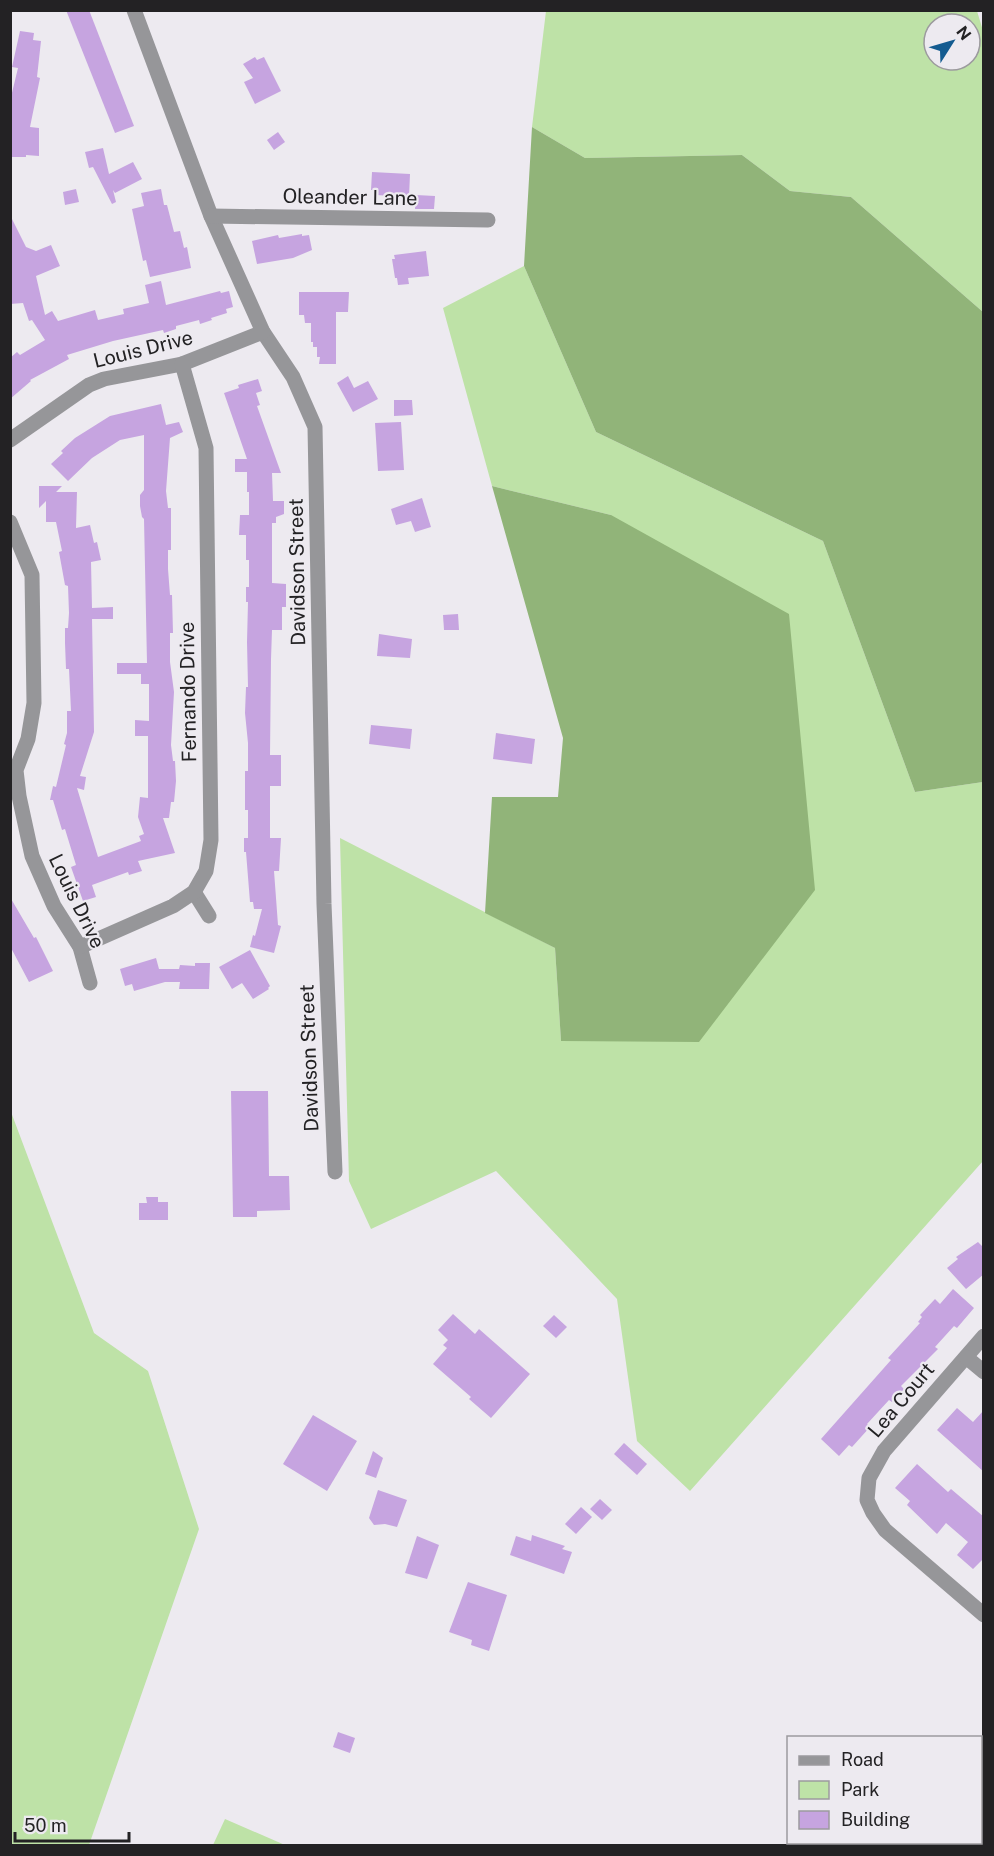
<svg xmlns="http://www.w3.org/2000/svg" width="994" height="1856" font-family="'Public Sans',sans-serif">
  <rect width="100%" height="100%" fill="#edeaf0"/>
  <g fill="#bee2a7" fill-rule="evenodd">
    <path d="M546,11H977L984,34L983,312L851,197L790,191L742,155L585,158L532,127ZM934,24H970V60H934Z"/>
    <polygon points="524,266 596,432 823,541 915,792 983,782 983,1161 690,1491 637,1441 617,1299 496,1171 371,1229 349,1181 340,838 555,948 561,1041 611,515 492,486 443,308"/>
    <polygon points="11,1112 94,1333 148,1371 199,1529 89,1845 11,1845"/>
    <polygon points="981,1792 983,1792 983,1845 817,1845 820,1842 980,1842"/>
    <polygon points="225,1819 285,1845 213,1845"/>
  </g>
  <g fill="#91b479">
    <polygon points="532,127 585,158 742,155 790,191 851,197 983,312 983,782 915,792 823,541 596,432 524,266"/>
    <polygon points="492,486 611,515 789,614 815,890 699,1042 561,1041 555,948 485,913 492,797 558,797 563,738"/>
  </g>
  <g fill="#c6a4e0">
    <polygon points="66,10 89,10 134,126 115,133"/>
    <polygon points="20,31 34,33 33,40 41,41 37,77 40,78 30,127 39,128 39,156 26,155 26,157 10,157 10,101 18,68 12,67"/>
    <polygon points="255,57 257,60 264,57 281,91 255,104 244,82 253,78 243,64"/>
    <polygon points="278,132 285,142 274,150 267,140"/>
    <polygon points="103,148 109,174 133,162 142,179 115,193 113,190 116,202 112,204 93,167 89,168 85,152"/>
    <polygon points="372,172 410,174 409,197 376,195 376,190 371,190"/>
    <polygon points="76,189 79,202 65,205 63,192"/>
    <polygon points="161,189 164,205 167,205 174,232 180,231 184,248 187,247 191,268 150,277 146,260 143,261 132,209 144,206 141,193"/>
    <polygon points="416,195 435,196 434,209 415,209"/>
    <polygon points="10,215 26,247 36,251 51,245 60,266 36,276 45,315 52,311 58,321 95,310 98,320 124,314 123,309 149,303 145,285 161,281 166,305 220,291 221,293 229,291 233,307 226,309 227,313 211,318 212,320 200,324 199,320 176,326 176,329 164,333 163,330 113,341 67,355 69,359 30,380 31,381 10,399 10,358 17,352 20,355 45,340 32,320 29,321 23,303 10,304"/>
    <polygon points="302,234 302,236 309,235 312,250 293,258 257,264 252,241 278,235 279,238"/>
    <polygon points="426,251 429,276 408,278 409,284 398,285 397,278 395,278 392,259 395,259 394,255"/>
    <polygon points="299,292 349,292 348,312 336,312 336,364 319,364 320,357 317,357 317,347 313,347 313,342 311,342 311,323 305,323 304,315 299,315"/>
    <polygon points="348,376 354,388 368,381 378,399 353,412 337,383"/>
    <polygon points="258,379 262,391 256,393 260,405 257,406 281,473 272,473 273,501 284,501 284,514 276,517 276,523 272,523 272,583 286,584 286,607 282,607 282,630 272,630 271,659 270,755 281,755 281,786 270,786 270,838 281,838 279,871 274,871 278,925 281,926 274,953 250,947 253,935 255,936 262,909 254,909 253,902 250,902 246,852 244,852 244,838 248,838 248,810 245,810 245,771 248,771 248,743 245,713 246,687 248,687 247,642 248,602 246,602 246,587 249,587 249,560 246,560 246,535 239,535 240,515 249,515 249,492 247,492 247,472 235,472 235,459 247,459 224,393 239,388 238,385"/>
    <polygon points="394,400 412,400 413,415 394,416"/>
    <polygon points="161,404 166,425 179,422 183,432 170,438 166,491 168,508 171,508 171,550 168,550 168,569 170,595 172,595 173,633 170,633 170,662 174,692 171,745 173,761 175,761 176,781 174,802 171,802 169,818 163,818 175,853 138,861 142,871 129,875 128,872 92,885 96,897 83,901 71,867 76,865 65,829 62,830 53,800 50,800 53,786 56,787 66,745 64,744 67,733 67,711 71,711 69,669 66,669 65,643 65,628 68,628 69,613 68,586 65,585 59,552 62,551 56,522 46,522 46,501 39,508 39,486 62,486 56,492 77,492 76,528 90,525 94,543 97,542 101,560 91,562 92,608 113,607 113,619 92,619 94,732 80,776 86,777 84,790 77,788 98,857 141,841 139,836 144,834 138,817 140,797 148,798 148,736 135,736 135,720 149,721 149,684 141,684 141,674 117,674 117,663 147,663 144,519 142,517 140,506 140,495 144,490 144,435 120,440 92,458 68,481 51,464 63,453 61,451 75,438 110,416"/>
    <polygon points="401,422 404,470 378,471 375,423"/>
    <polygon points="422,498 431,527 415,532 411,521 396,525 391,509"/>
    <polygon points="458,614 459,630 444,630 443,615"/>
    <polygon points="379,634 412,639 410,658 377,656"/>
    <polygon points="371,725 412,729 410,749 369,744"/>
    <polygon points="496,733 535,739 532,764 493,759"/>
    <polygon points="10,897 34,938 36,937 53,971 29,982 10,946"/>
    <polygon points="250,950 270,986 268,988 269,989 253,999 242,983 232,989 219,967"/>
    <polygon points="156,958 159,969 179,969 180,965 195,966 195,963 210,963 209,989 179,989 180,982 165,982 134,991 132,984 125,986 120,969"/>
    <polygon points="231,1091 268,1091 269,1176 289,1176 290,1210 257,1211 257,1217 233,1217"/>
    <polygon points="146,1197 158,1197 158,1202 168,1202 168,1220 139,1220 139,1203 147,1203"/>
    <polygon points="978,1242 984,1248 984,1274 966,1289 947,1268 958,1259 956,1257"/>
    <polygon points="953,1289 974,1308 957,1328 954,1326 935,1347 938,1349 901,1386 904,1389 892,1402 889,1400 867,1424 870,1427 852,1447 849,1445 839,1456 821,1439 891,1360 888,1358 920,1323 918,1322 922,1317 920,1315 935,1299 940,1304"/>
    <polygon points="453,1314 475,1334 479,1329 530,1374 491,1418 469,1399 471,1397 433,1364 447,1348 443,1345 448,1340 438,1330"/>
    <polygon points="554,1315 567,1327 556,1338 543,1326"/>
    <polygon points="957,1408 973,1422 984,1410 984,1472 937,1430"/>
    <polygon points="313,1415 357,1441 327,1491 283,1464"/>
    <polygon points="624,1443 647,1464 637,1475 614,1454"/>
    <polygon points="373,1451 383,1458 376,1478 365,1474"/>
    <polygon points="917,1464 948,1492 951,1489 984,1517 984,1558 973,1569 957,1555 968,1542 946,1523 937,1534 907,1505 910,1501 895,1488"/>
    <polygon points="378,1490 407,1500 397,1527 385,1524 374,1525 369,1518"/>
    <polygon points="600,1499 612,1510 602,1520 590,1509"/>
    <polygon points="581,1507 592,1517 576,1534 565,1524"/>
    <polygon points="532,1535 565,1546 562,1549 572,1552 564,1574 510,1555 516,1536 531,1541"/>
    <polygon points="417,1536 439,1545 427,1579 405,1573"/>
    <polygon points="468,1582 507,1595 489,1651 471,1645 472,1640 449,1632"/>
    <polygon points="338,1732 355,1738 350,1753 333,1747"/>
  </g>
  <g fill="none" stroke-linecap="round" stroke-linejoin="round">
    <g stroke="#969699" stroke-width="15">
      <polyline points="134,10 211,216 263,332 293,377 315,427 324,904 335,1172"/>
      <polyline points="211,216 488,220"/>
      <polyline points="10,440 89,385 104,379 182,364 263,332"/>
      <polyline points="10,522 32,575 34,703 28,739 16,770 19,796 32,856 54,906 80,947 90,983"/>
      <polyline points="194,892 209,916"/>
      <polyline points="80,947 173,906 194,892 206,871 211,840 206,448 182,364"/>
      <polyline points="984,1336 884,1451 869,1478 867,1500 873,1513 885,1530 984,1615"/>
      <polyline points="966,1357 984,1372"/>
    </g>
  </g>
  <g text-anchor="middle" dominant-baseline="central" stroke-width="4.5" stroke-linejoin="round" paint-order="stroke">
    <g font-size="20" fill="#232224" stroke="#edeaf0">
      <text transform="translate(350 197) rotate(1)">Oleander Lane</text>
      <text transform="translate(143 349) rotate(-14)">Louis Drive</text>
      <text transform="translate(297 572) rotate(-91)">Davidson Street</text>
      <text transform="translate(188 692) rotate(-91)">Fernando Drive</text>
      <text transform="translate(77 901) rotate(64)">Louis Drive</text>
      <text transform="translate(309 1058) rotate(-92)">Davidson Street</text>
      <text transform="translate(901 1400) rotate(-50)">Lea Court</text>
    </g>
  </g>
  <rect width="994" height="1856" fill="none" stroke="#232224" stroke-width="24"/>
  <rect x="787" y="1736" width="195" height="108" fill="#edeaf0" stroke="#9c9a9e" stroke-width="1.5"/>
  <rect x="799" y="1756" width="30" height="9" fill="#969699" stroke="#9c9a9e" stroke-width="1.5"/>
  <text x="841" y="1766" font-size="18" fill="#232224">Road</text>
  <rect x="799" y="1781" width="30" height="18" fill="#bee2a7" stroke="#9c9a9e" stroke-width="1.5"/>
  <text x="841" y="1796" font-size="18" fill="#232224">Park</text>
  <rect x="799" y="1811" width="30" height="18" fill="#c6a4e0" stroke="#9c9a9e" stroke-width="1.5"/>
  <text x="841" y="1826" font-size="18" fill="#232224">Building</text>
  <g transform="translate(952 42) rotate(53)"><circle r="28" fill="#edeaf0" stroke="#9c9a9e" stroke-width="1.5"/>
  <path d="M0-4.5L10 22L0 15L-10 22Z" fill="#145b90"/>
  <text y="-9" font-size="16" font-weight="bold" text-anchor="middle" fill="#232224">N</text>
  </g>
  <path d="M15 1832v9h114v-9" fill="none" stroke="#232224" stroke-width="3"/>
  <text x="24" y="1832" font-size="18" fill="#232224" stroke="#edeaf0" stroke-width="4.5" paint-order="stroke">50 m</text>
</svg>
